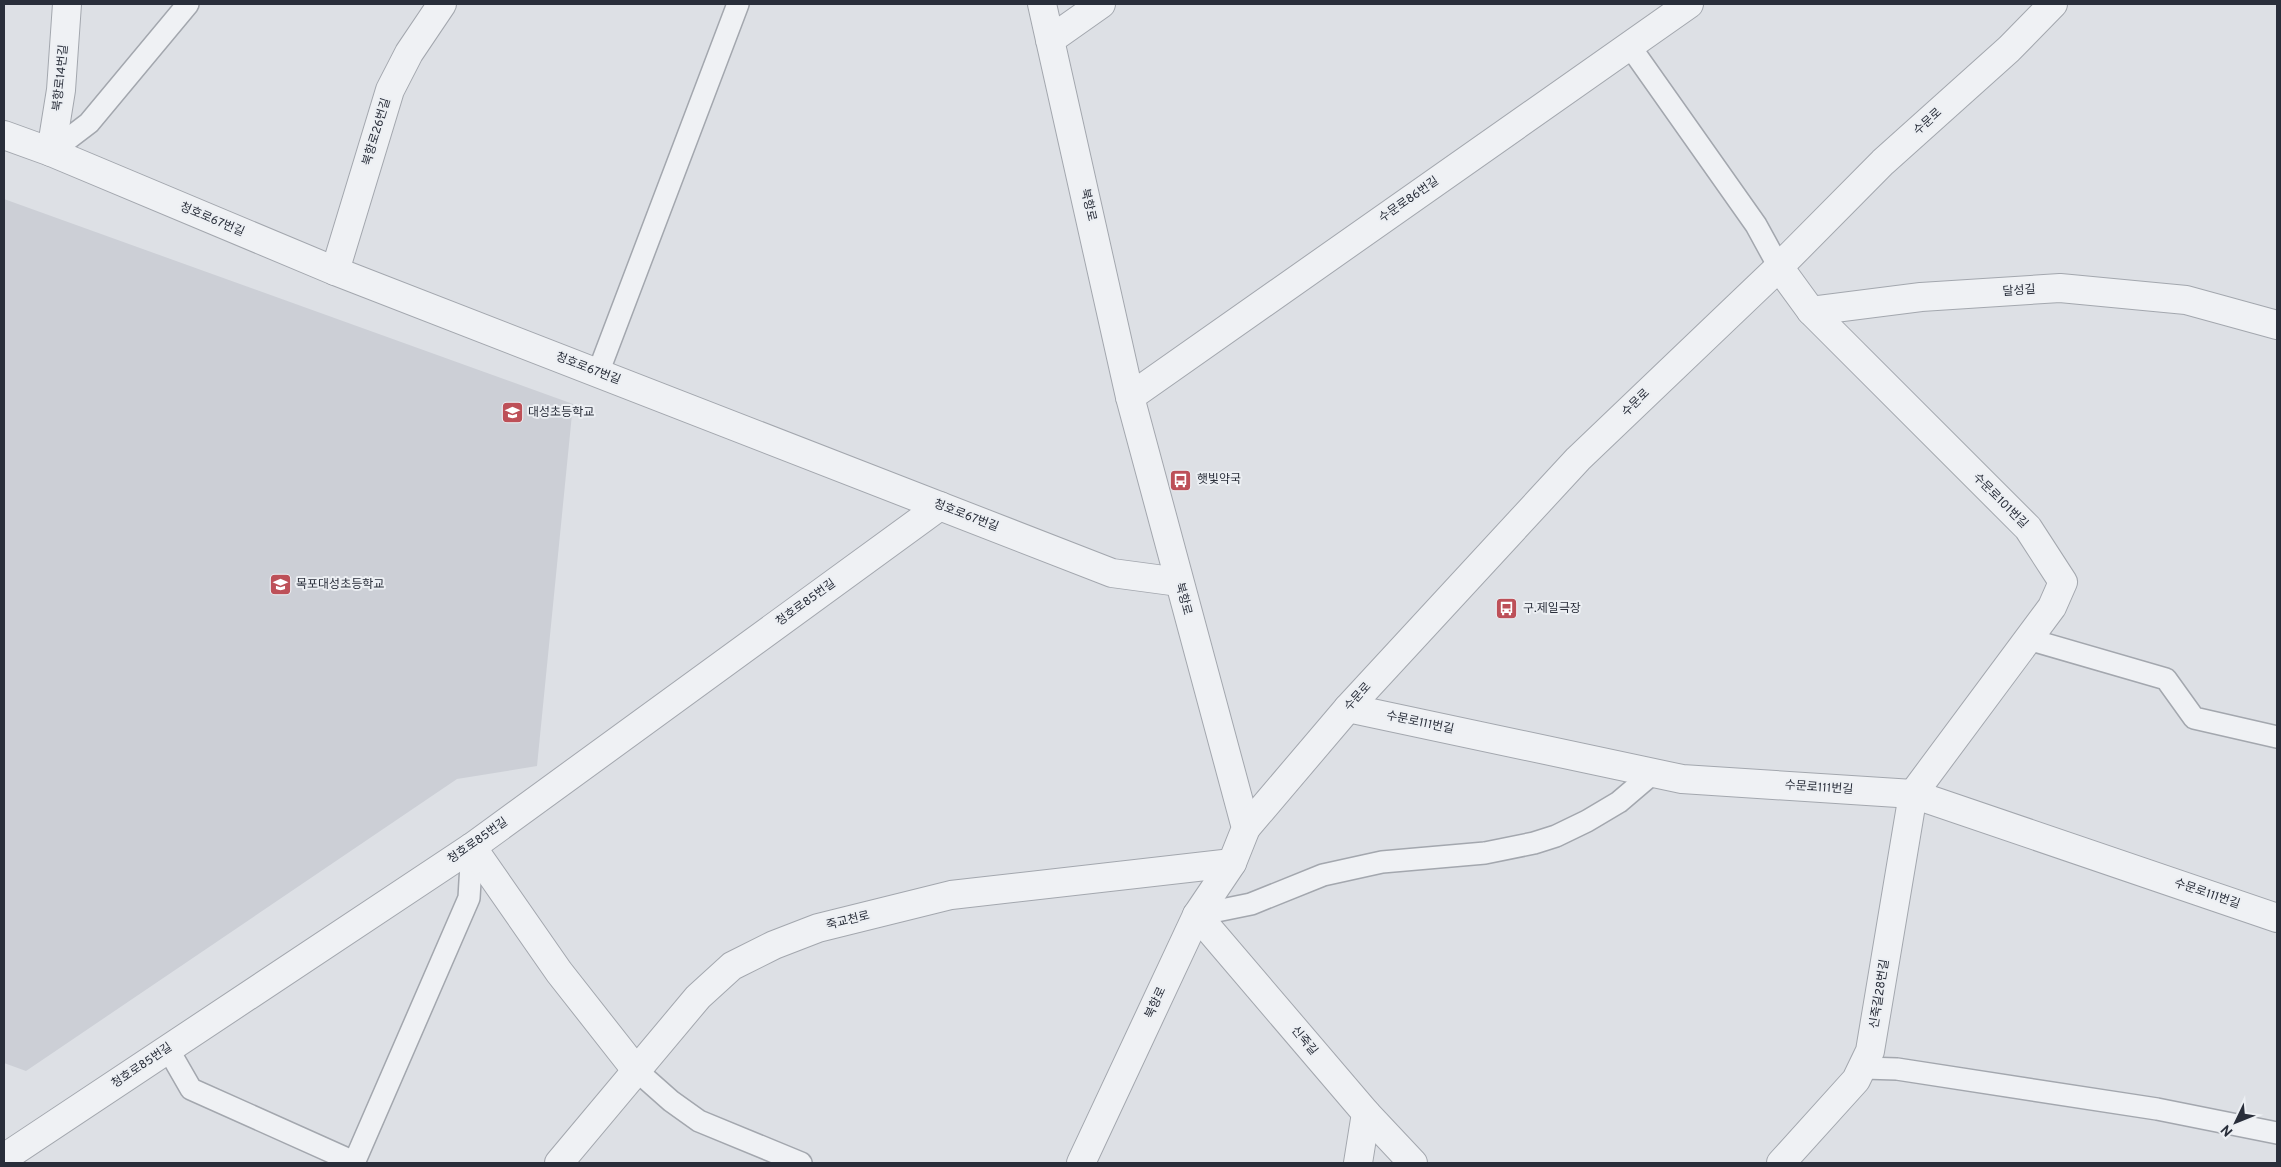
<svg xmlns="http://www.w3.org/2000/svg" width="2281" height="1167" font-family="Overpass,'Noto Sans KR',sans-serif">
  <rect width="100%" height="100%" fill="#dde0e5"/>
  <polygon fill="#cccfd6" points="4,199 573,404 537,766 457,779 26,1071 4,1063"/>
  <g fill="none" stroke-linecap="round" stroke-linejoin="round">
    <defs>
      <g id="service">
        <polyline points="1629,45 1756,225 1779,267"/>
        <polyline points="51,152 89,123 188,4"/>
        <polyline points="598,373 738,4"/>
        <polyline points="2028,639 2166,679 2194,718 2277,737"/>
        <polyline points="1197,915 1251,904 1323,875 1382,862 1485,853 1534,843 1556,836 1587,821 1619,802 1653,773"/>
        <polyline points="168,1049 191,1089 354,1162"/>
        <polyline points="1864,1068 1897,1069 2157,1109 2277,1133"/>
        <polyline points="636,1070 671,1101 699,1121 801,1163"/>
        <polyline points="354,1163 469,898 472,847"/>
      </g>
      <g id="minor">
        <polyline points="1050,40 1101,4"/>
        <polyline points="4,135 51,152 335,271 1112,573 1179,582"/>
        <polyline points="51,152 61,90 67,4"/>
        <polyline points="1779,267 1811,311 1921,297 2060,288 2186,300 2277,325"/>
        <polyline points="335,271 390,90 409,53 442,4"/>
        <polyline points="1130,397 1689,4"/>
        <polyline points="1348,708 1682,779 1913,794 2277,918"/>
        <polyline points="472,847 559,972 636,1070"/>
        <polyline points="1197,915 1366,1113 1413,1163"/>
        <polyline points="4,1158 472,847 940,506"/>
        <polyline points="559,1163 698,997 732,966 774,945 818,928 951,895 1232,863"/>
        <polyline points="1358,1163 1366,1113"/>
        <polyline points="1781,1163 1856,1080 1870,1051 1913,794 2052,607 2063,582 2028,528 1811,311"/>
      </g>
      <g id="tertiary">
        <polyline points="1042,4 1130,397 1246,828 1232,863 1197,915 1081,1163"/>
        <polyline points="1246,828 1348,708 1578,459 1779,267 1883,162 2009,49 2053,4"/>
      </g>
    </defs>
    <use href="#service" stroke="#a3a7ae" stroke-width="24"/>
    <use href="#minor" stroke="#a3a7ae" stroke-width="30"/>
    <use href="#tertiary" stroke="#a3a7ae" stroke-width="30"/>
    <use href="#service" stroke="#eff1f4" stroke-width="21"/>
    <use href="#minor" stroke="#eff1f4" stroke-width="28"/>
    <use href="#tertiary" stroke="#eff1f4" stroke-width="28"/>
  </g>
  <defs>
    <symbol id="school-square" viewBox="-11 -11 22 22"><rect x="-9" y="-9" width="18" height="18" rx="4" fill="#bd5058" stroke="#eceff3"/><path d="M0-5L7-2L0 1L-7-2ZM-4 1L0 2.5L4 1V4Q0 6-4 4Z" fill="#fff"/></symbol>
    <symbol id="bus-square" viewBox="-11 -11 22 22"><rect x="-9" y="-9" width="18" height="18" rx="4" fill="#bd5058" stroke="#eceff3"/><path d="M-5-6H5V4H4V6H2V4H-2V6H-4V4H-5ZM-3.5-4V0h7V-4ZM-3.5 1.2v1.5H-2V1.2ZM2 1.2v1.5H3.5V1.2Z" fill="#fff"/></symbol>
  </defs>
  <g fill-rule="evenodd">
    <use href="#school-square" x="500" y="400" width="25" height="25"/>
    <use href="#bus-square" x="1168" y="468" width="25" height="25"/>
    <use href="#school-square" x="268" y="572" width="25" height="25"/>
    <use href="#bus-square" x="1494" y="596" width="25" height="25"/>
  </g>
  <g text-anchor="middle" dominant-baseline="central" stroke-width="4" stroke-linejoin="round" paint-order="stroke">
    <g font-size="12" fill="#292e3a" stroke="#eceff3">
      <text transform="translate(61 78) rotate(-84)">북항로14번길</text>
      <text transform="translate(1928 122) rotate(-42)">수문로</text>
      <text transform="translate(377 132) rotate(-73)">북항로26번길</text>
      <text transform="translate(1409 200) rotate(-35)">수문로86번길</text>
      <text transform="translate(1088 205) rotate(77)">북항로</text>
      <text transform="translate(212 220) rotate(23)">청호로67번길</text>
      <text transform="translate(2019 291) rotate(-4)">달성길</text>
      <text transform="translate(588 369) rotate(21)">청호로67번길</text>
      <text transform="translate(1636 403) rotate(-44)">수문로</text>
      <text transform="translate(2000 501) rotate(45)">수문로101번길</text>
      <text transform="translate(966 516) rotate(21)">청호로67번길</text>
      <text transform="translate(1183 599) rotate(75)">북항로</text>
      <text transform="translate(806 603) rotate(-36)">청호로85번길</text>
      <text transform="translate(1358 697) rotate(-48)">수문로</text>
      <text transform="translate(1420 723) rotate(12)">수문로111번길</text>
      <text transform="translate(1819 788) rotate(4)">수문로111번길</text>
      <text transform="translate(478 841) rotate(-35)">청호로85번길</text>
      <text transform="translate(2207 894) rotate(19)">수문로111번길</text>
      <text transform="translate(848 921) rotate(-14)">죽교천로</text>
      <text transform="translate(1880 994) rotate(-81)">신죽길28번길</text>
      <text transform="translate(1156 1003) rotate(-65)">북항로</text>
      <text transform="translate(1304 1041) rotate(50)">신죽길</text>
      <text transform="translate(142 1066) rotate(-34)">청호로85번길</text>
    </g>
    <g font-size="12" fill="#292e3a" stroke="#eceff3" text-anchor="start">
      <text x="528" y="413">대성초등학교</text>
      <text x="1197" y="480">햇빛약국</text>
      <text x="296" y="585">목포대성초등학교</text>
      <text x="1523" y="609">구.제일극장</text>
    </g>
  </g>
  <rect width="2281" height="1167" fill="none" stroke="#292e3a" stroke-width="10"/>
  <g transform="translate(2236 1122) rotate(227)" stroke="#eceff3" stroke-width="4" paint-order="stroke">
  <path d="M0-4L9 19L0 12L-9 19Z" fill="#292e3a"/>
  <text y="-8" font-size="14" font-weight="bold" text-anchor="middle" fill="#292e3a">N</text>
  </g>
</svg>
